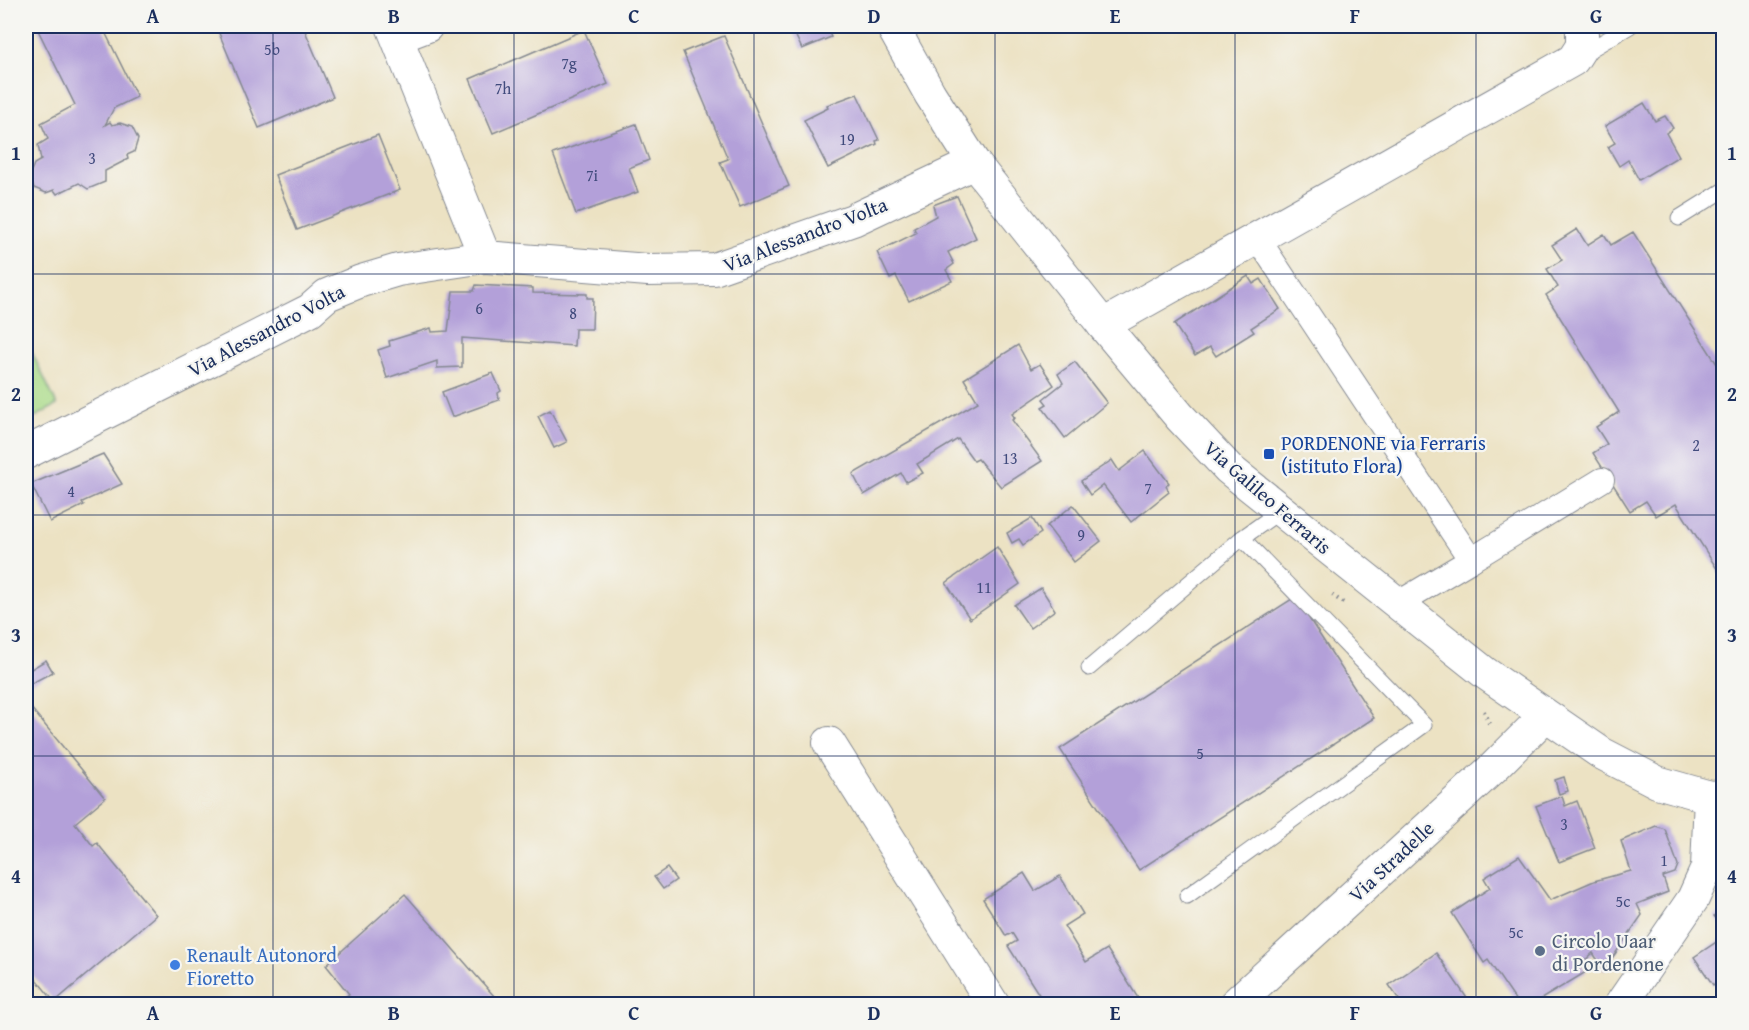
<svg xmlns="http://www.w3.org/2000/svg" width="1749" height="1030" font-family="'Gentium Book Plus',serif">
  <rect width="100%" height="100%" fill="#f6f6f2"/>
  <filter id="ink" filterUnits="userSpaceOnUse"><feTurbulence type="fractalNoise" baseFrequency=".0167" numOctaves="2"/><feDisplacementMap in="SourceGraphic" scale="12" xChannelSelector="R" yChannelSelector="G"/><feConvolveMatrix kernelMatrix="1 2 1 2 8 2 1 2 1" color-interpolation-filters="sRGB"/></filter>
  <filter id="wash" filterUnits="userSpaceOnUse"><feTurbulence type="fractalNoise" baseFrequency=".008" numOctaves="4" result="noise"/><feDisplacementMap in="SourceGraphic" scale="24" xChannelSelector="R" yChannelSelector="G"/><feGaussianBlur stdDeviation="1.35" result="paint"/><feColorMatrix in="noise" values="0 0 0 0 0 0 0 0 0 0 0 0 0 0 0 0 0 1.4 0 .05"/><feComposite in="paint" operator="in"/></filter>
  <g filter="url(#wash)">
    <rect width="100%" height="100%" fill="#ece2c3"/>
    <polygon fill="#abdb89" stroke="#638574" stroke-width="1.5" points="26,340 57,405 26,422"/>
    <g id="blocks">
      <g fill="#b3a0d9">
        <polygon points="36,26 102,26 137,97 114,108 105,125 110,122 112,125 120,123 132,127 138,139 134,152 127,155 128,159 105,171 105,182 88,189 79,183 57,194 54,190 46,193 34,188 29,176 34,164 41,160 38,145 48,139 41,123 75,105"/>
        <polygon points="216,26 303,26 333,97 259,128"/>
        <polygon points="791,26 846,26 829,33 831,37 802,49"/>
        <polygon points="584,30 608,84 493,133 470,79"/>
        <polygon points="724,36 789,186 740,207 720,162 728,159 683,52"/>
        <polygon points="857,94 879,140 876,141 877,144 828,168 804,120 828,108 827,105"/>
        <polygon points="1644,103 1655,121 1665,116 1673,128 1666,133 1679,156 1639,180 1628,160 1619,166 1608,147 1615,143 1605,126"/>
        <polygon points="636,124 649,160 629,168 638,192 576,214 553,154"/>
        <polygon points="378,135 400,190 297,230 275,175"/>
        <polygon points="957,196 976,238 948,252 954,264 946,270 952,281 909,301 896,276 890,279 877,252 916,233 914,228 936,216 933,205"/>
        <polygon points="1577,229 1587,245 1604,234 1611,245 1633,232 1724,375 1724,580 1676,504 1656,516 1646,501 1630,511 1593,453 1607,444 1596,427 1619,412 1546,295 1558,287 1547,269 1562,260 1552,245"/>
        <polygon points="1248,276 1253,284 1261,279 1280,309 1251,328 1254,332 1216,356 1210,347 1195,356 1174,324"/>
        <polygon points="476,285 533,288 533,293 587,294 587,298 593,298 592,329 575,329 574,346 462,338 462,367 437,368 437,361 387,378 378,350 390,346 389,341 431,328 432,332 448,331 453,291 474,291"/>
        <polygon points="1018,345 1031,369 1040,364 1054,385 1012,414 1015,418 1012,420 1042,461 1001,487 978,459 974,461 958,439 917,464 923,473 906,482 901,473 864,495 853,474 978,402 964,379"/>
        <polygon points="1075,362 1107,403 1065,438 1042,407 1047,404 1043,399 1063,383 1058,374"/>
        <polygon points="493,373 501,391 498,393 499,400 452,417 442,392"/>
        <polygon points="550,410 567,442 554,448 538,416"/>
        <polygon points="1145,451 1169,483 1166,486 1169,492 1131,522 1103,485 1090,495 1081,481 1112,460 1119,471"/>
        <polygon points="103,454 122,484 82,502 84,505 50,522 31,484"/>
        <polygon points="1073,505 1101,541 1074,562 1047,526"/>
        <polygon points="1032,518 1041,533 1023,545 1019,539 1012,543 1007,533"/>
        <polygon points="997,547 1020,584 970,619 946,583"/>
        <polygon points="1041,588 1055,610 1030,628 1014,605"/>
        <polygon points="1295,597 1374,718 1139,870 1060,749"/>
        <polygon points="46,660 53,672 32,683 26,672"/>
        <polygon points="26,702 105,798 75,823 93,846 97,843 156,915 58,999 53,1000 26,967"/>
        <polygon points="1564,777 1568,791 1559,794 1555,780"/>
        <polygon points="1562,796 1565,806 1577,801 1595,848 1559,862 1536,806"/>
        <polygon points="1656,826 1665,829 1678,865 1675,873 1663,877 1668,892 1637,904 1642,915 1604,970 1593,953 1581,964 1586,972 1533,1004 1518,1004 1488,960 1484,963 1452,913 1490,888 1484,878 1519,856 1550,900 1594,881 1631,871 1621,841"/>
        <polygon points="667,868 676,880 663,889 654,877"/>
        <polygon points="1024,873 1035,891 1060,876 1083,914 1064,926 1086,962 1107,949 1138,998 1128,1004 1045,1004 1008,946 1017,941 1012,933 1006,936 983,899"/>
        <polygon points="405,894 501,1004 337,1004 349,994 326,965"/>
        <polygon points="1724,910 1724,929 1714,916"/>
        <polygon points="1724,937 1724,978 1713,985 1694,957"/>
        <polygon points="1436,953 1471,1004 1402,1004 1389,985"/>
      </g>
    </g>
  </g>
  <g filter="url(#ink)">
    <use href="#blocks" fill-opacity="0" stroke="#848890" stroke-width="1.5"/>
    <g fill="none" stroke-linecap="round" stroke-linejoin="round">
      <defs>
        <g id="service">
          <polyline points="1581,55 1630,26"/>
          <polyline points="1679,218 1724,190"/>
          <polyline points="1089,668 1242,538 1280,511"/>
          <polyline points="1187,896 1424,725 1242,538"/>
        </g>
        <g id="pedestrian">
          <polyline points="1258,239 1471,560 1602,480"/>
          <polyline points="1397,604 1471,560"/>
        </g>
        <g id="minor">
          <polyline points="392,26 485,257"/>
          <polyline points="892,26 930,94 974,163 1103,325 1180,417 1229,469 1485,673 1601,753 1657,782 1710,797 1724,796"/>
          <polyline points="398,37 427,26"/>
          <polyline points="1103,325 1573,60 1582,46 1582,26"/>
          <polyline points="26,453 310,310 327,295 361,281 398,270 485,257 648,270 714,269 853,220 974,163"/>
          <polyline points="829,743 993,1004"/>
          <polyline points="1235,1004 1492,769 1545,716"/>
          <polyline points="1621,1004 1693,899 1707,868 1710,797"/>
        </g>
      </defs>
      <use href="#service" stroke="#848890" stroke-width="17"/>
      <use href="#pedestrian" stroke="#848890" stroke-width="26"/>
      <use href="#minor" stroke="#848890" stroke-width="34"/>
      <g stroke="#848890" stroke-width="4" stroke-dasharray="1.5 4.5" stroke-linecap="butt">
        <polyline points="1332,595 1345,604"/>
        <polyline points="1484,711 1490,726"/>
      </g>
      <use href="#service" stroke="#fff" stroke-width="15"/>
      <use href="#pedestrian" stroke="#fff" stroke-width="24"/>
      <use href="#minor" stroke="#fff" stroke-width="32"/>
    </g>
  </g>
  <path fill="none" stroke="#1b2f5e" stroke-width="1.5" stroke-opacity="0.55" d="M273,26V1004M514,26V1004M754,26V1004M995,26V1004M1235,26V1004M1476,26V1004M26,274H1724M26,515H1724M26,756H1724"/>
  <rect fill="#1a4fb4" stroke="#f6f6f2" stroke-width="2" x="1263" y="448" width="12" height="12" rx="3"/>
  <circle fill="#5c6f8a" stroke="#f6f6f2" stroke-width="2" cx="1540" cy="951" r="6"/>
  <circle fill="#3f7fe0" stroke="#f6f6f2" stroke-width="2" cx="175" cy="965" r="6"/>
  <g text-anchor="middle" dominant-baseline="central" stroke-width="4.5" stroke-linejoin="round" paint-order="stroke">
    <g font-size="16" fill="#414b7d">
      <text x="272" y="49">5b</text>
      <text x="569" y="63">7g</text>
      <text x="503" y="88">7h</text>
      <text x="847" y="139">19</text>
      <text x="92" y="158">3</text>
      <text x="592" y="175">7i</text>
      <text x="479" y="308">6</text>
      <text x="573" y="313">8</text>
      <text x="1696" y="445">2</text>
      <text x="1010" y="458">13</text>
      <text x="1148" y="488">7</text>
      <text x="71" y="491">4</text>
      <text x="1081" y="535">9</text>
      <text x="984" y="587">11</text>
      <text x="1200" y="753">5</text>
      <text x="1564" y="824">3</text>
      <text x="1664" y="860">1</text>
      <text x="1623" y="901">5c</text>
      <text x="1516" y="932">5c</text>
    </g>
    <g font-size="20" fill="#1b2f5e" stroke="#f6f6f2">
      <text transform="translate(805 234) rotate(-21)">Via Alessandro Volta</text>
      <text transform="translate(266 330) rotate(-28)">Via Alessandro Volta</text>
      <text transform="translate(1268 497) rotate(41)">Via Galileo Ferraris</text>
      <text transform="translate(1391 861) rotate(-43)">Via Stradelle</text>
    </g>
    <g font-size="20" fill="#164399" stroke="#f6f6f2" text-anchor="start">
      <text x="1281" y="442">PORDENONE via Ferraris<tspan x="1281" dy="23">(istituto Flora)</tspan></text>
    </g>
    <g font-size="20" fill="#4e5e75" stroke="#f6f6f2" text-anchor="start">
      <text x="1552" y="940">Circolo Uaar<tspan x="1552" dy="23">di Pordenone</tspan></text>
    </g>
    <g font-size="20" fill="#366cbe" stroke="#f6f6f2" text-anchor="start">
      <text x="187" y="954">Renault Autonord<tspan x="187" dy="23">Fioretto</tspan></text>
    </g>
  </g>
  <rect width="1749" height="1030" fill="none" stroke="#f6f6f2" stroke-width="66"/>
  <rect x="33" y="33" width="1683" height="964" fill="none" stroke="#1b2f5e" stroke-width="2"/>
  <g font-size="20" text-anchor="middle" font-weight="bold" fill="#1b2f5e">
    <text x="153" y="23">A</text>
    <text x="394" y="23">B</text>
    <text x="634" y="23">C</text>
    <text x="874" y="23">D</text>
    <text x="1115" y="23">E</text>
    <text x="1355" y="23">F</text>
    <text x="1596" y="23">G</text>
    <text x="16" y="160">1</text>
    <text x="1732" y="160">1</text>
    <text x="16" y="401">2</text>
    <text x="1732" y="401">2</text>
    <text x="16" y="642">3</text>
    <text x="1732" y="642">3</text>
    <text x="16" y="883">4</text>
    <text x="1732" y="883">4</text>
    <text x="153" y="1020">A</text>
    <text x="394" y="1020">B</text>
    <text x="634" y="1020">C</text>
    <text x="874" y="1020">D</text>
    <text x="1115" y="1020">E</text>
    <text x="1355" y="1020">F</text>
    <text x="1596" y="1020">G</text>
  </g>
</svg>
